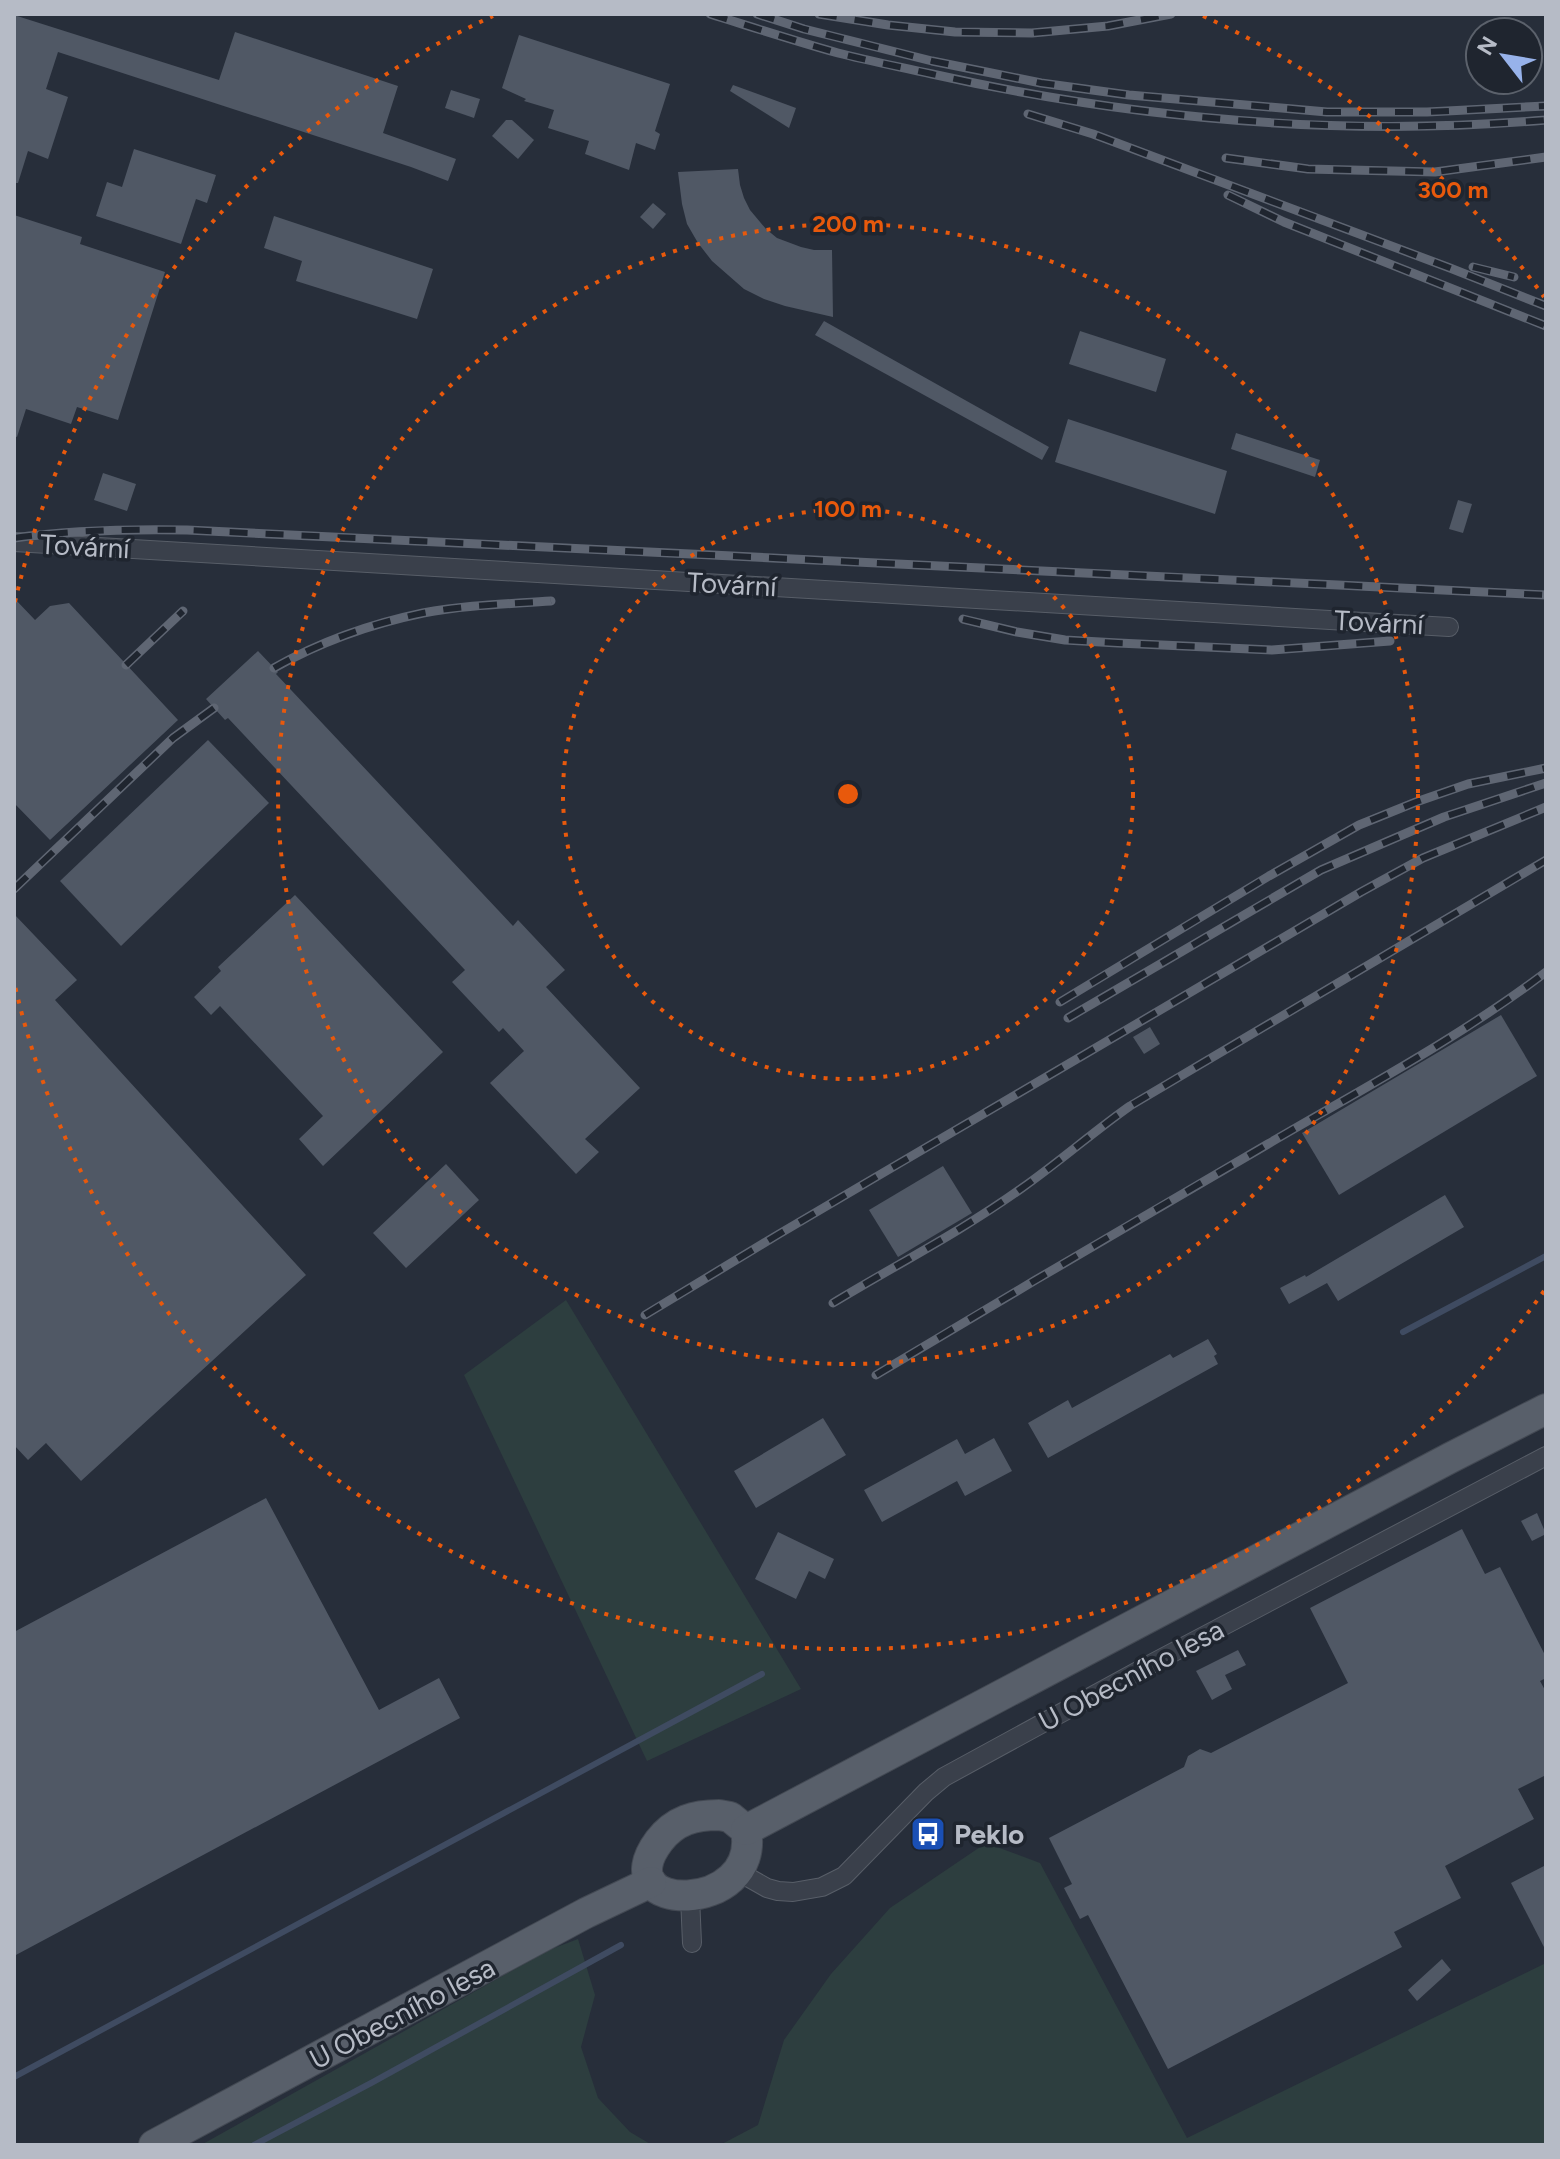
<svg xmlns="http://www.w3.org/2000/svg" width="1560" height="2159" font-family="Figtree,sans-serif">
  <rect width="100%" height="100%" fill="#272e3a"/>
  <g fill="#2d3e3f">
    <polygon points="566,1300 801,1689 647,1761 464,1375"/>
    <polygon points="986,1843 1040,1863 1187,2138 1546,1963 1546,2145 720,2145 758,2125 784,2040 831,1974 890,1908"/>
    <polygon points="578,1939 595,1995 581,2047 598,2098 630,2132 652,2145 201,2145 549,1950"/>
  </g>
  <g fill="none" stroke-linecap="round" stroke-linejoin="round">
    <g stroke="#3f4b61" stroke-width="6">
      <polyline points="1403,1332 1546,1256"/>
      <polyline points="14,2077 762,1674"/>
      <polyline points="254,2145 373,2082 621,1945"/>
    </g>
  </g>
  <g fill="#505865">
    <polygon points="14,15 219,80 235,32 398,86 383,133 456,159 448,181 411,167 58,52 46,89 68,97 48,159 28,151 18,183 14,183"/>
    <polygon points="519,35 670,84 655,131 660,134 655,150 636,143 629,170 585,154 589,141 548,128 554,110 524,101 526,99 502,88"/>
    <polygon points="733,85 796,108 789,128 730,91"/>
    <polygon points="451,90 480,99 474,118 445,108"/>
    <polygon points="506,120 512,120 534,140 518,159 492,136"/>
    <polygon points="134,149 216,175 207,203 196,199 181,244 96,216 107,182 122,187"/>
    <polygon points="738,169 740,185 744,198 750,210 766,229 777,238 801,247 814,250 832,250 833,317 785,306 764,299 744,289 712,261 698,243 687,224 682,204 678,172"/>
    <polygon points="653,203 666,214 653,229 640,217"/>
    <polygon points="14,215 82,237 80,244 165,272 118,420 77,407 71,424 26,409 17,437 14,436"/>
    <polygon points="274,216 433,269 417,319 296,281 302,261 264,248"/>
    <polygon points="824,321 1049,447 1042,460 815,335"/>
    <polygon points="1080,331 1166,359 1156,392 1069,364"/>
    <polygon points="1068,419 1227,471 1215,514 1055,462"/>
    <polygon points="1236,433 1320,460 1315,477 1231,449"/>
    <polygon points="103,473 136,484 127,511 94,500"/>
    <polygon points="1458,500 1472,504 1463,533 1449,529"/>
    <polygon points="14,598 35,620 50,606 69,603 178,720 50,840 14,803"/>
    <polygon points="258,651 278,672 276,674 513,926 518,920 565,970 546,987 640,1088 585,1139 599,1152 576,1174 490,1083 524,1051 503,1028 499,1032 452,982 465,970 228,718 225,720 206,699"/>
    <polygon points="208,740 269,803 121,946 60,881"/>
    <polygon points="295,895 443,1052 323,1166 299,1139 323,1116 220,1006 211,1015 194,997 221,971 218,967"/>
    <polygon points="14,914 77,980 55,1000 306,1275 81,1481 46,1443 28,1460 14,1445"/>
    <polygon points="1501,1015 1537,1076 1339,1195 1302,1133"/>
    <polygon points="1150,1027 1160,1044 1144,1054 1133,1037"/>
    <polygon points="446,1164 479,1200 406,1268 373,1233"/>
    <polygon points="943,1166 972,1213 898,1257 869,1210"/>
    <polygon points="1445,1195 1464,1227 1338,1301 1327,1283 1289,1304 1280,1288 1305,1275 1306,1277"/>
    <polygon points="1208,1339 1217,1354 1214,1356 1218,1364 1048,1458 1028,1423 1068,1400 1072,1408 1170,1354 1173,1358"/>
    <polygon points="823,1418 846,1455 756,1508 734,1471"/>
    <polygon points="994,1438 1012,1471 965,1496 957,1481 882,1522 864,1490 957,1439 965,1454"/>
    <polygon points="266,1498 379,1710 439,1678 460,1718 14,1956 14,1632"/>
    <polygon points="1537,1513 1546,1534 1532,1541 1521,1521"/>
    <polygon points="1462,1529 1485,1574 1500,1567 1546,1657 1546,1678 1540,1681 1546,1692 1546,1775 1518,1789 1534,1819 1445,1866 1461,1898 1394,1932 1402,1947 1168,2069 1088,1915 1080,1919 1064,1888 1072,1884 1049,1838 1184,1767 1188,1756 1200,1749 1211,1753 1348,1683 1310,1608"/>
    <polygon points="778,1532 834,1559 825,1579 809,1571 796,1599 755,1579"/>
    <polygon points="1238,1650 1246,1665 1225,1675 1232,1689 1212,1700 1196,1671"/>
    <polygon points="1546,1865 1546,1951 1511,1883"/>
    <polygon points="1442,1959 1451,1970 1417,2001 1408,1990"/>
  </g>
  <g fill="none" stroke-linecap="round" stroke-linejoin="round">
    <defs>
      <g id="street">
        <polyline points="14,542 1449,627"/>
        <polyline points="737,1871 767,1888 778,1891 793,1892 822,1887 844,1876 926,1792 944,1777 1149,1665 1546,1456"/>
        <polyline points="690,1897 692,1943"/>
      </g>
      <g id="primary">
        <path d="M719,1815L730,1817L746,1830C762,1915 603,1916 659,1841C675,1820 695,1815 719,1815Z"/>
        <polyline points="746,1830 1450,1458 1546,1409"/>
        <polyline points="154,2145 586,1913 651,1882"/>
      </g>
    </defs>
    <use href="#street" stroke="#585e68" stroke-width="20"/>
    <use href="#primary" stroke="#434953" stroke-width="32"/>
    <use href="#street" stroke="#3a404b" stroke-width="18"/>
    <use href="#primary" stroke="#585f6a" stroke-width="30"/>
    <defs>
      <g id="rail">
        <path d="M710,14C752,27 795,41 838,53C869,61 901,67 932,74C1133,119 1341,137 1546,120"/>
        <polyline points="757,14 804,29 932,61 1041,83 1129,95 1327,112 1427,112 1546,106"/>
        <polyline points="819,14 888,25 955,32 1032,33 1108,26 1171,14"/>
        <polyline points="1028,114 1093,134 1450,268 1546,306"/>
        <polyline points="1226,158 1308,169 1435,172 1546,157"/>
        <polyline points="1228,195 1284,222 1546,326"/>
        <polyline points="1473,267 1514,277"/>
        <path d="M14,538C72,530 129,529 187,530L1546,595"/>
        <polyline points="963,619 1017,632 1065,640 1118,643 1272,650 1390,641"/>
        <polyline points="126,665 183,611"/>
        <path d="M274,668C320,642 370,624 423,613C465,605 508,604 551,601"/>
        <polyline points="14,889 173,738 214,708"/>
        <polyline points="1060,1002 1269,876 1359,825 1416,802 1468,784 1546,768"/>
        <polyline points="1068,1018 1321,870 1444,817 1546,783"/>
        <path d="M833,1303C896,1265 962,1231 1022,1188C1059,1162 1093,1132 1130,1106L1546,860"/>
        <polyline points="645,1315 779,1234 1361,892 1423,858 1546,807"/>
        <path d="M876,1375C1006,1297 1137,1220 1268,1144C1362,1089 1459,1038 1546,972"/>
      </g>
    </defs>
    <use href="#rail" stroke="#5f6673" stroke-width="9"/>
    <use href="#rail" stroke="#1f252f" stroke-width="6" stroke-dasharray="18" stroke-linecap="butt"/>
  </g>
  <g fill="none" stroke="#e8590c" stroke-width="4" stroke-dasharray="4 8">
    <circle cx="848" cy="794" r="285"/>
    <circle cx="848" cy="794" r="570"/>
    <path d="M1544 1291A855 855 0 0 1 15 986M15 602A855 855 0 0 1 493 16M1203 16A855 855 0 0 1 1544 297"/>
  </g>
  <defs>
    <symbol id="bus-square" viewBox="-11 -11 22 22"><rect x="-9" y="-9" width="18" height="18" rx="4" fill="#1a4fb4" stroke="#1f252f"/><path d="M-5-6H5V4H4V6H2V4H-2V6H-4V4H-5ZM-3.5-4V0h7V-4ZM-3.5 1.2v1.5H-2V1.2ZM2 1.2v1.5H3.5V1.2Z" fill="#fff"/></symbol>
  </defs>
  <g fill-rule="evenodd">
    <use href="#bus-square" x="908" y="1814" width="40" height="40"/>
  </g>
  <g text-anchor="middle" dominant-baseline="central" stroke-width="7" stroke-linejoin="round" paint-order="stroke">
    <g font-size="28" fill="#b6bbc6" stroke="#1f252f">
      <text transform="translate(85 546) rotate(3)">Tovární</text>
      <text transform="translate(732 584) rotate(3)">Tovární</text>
      <text transform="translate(1379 622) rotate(3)">Tovární</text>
      <text transform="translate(1131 1675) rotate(-28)">U Obecního lesa</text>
      <text transform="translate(402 2013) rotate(-28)">U Obecního lesa</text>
    </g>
    <g font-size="28" font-weight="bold" fill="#b6bbc6" stroke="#1f252f" text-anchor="start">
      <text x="954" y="1834">Peklo</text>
    </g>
  </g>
  <circle cx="848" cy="794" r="12" fill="#e8590c" stroke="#1f252f" stroke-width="4"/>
  <g font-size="24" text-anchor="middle" font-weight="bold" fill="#e8590c" stroke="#1f252f" stroke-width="7" stroke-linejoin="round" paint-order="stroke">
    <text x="1453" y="198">300 m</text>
    <text x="848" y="232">200 m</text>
    <text x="848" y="517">100 m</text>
  </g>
  <rect width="1560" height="2159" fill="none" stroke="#b6bbc6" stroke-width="32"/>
  <g transform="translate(1504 56) rotate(301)"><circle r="38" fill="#1f252f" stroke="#5b616b" stroke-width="2"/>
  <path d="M0-6L14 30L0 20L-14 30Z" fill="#97b2ea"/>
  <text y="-12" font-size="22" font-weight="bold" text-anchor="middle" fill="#b6bbc6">N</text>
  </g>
</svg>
